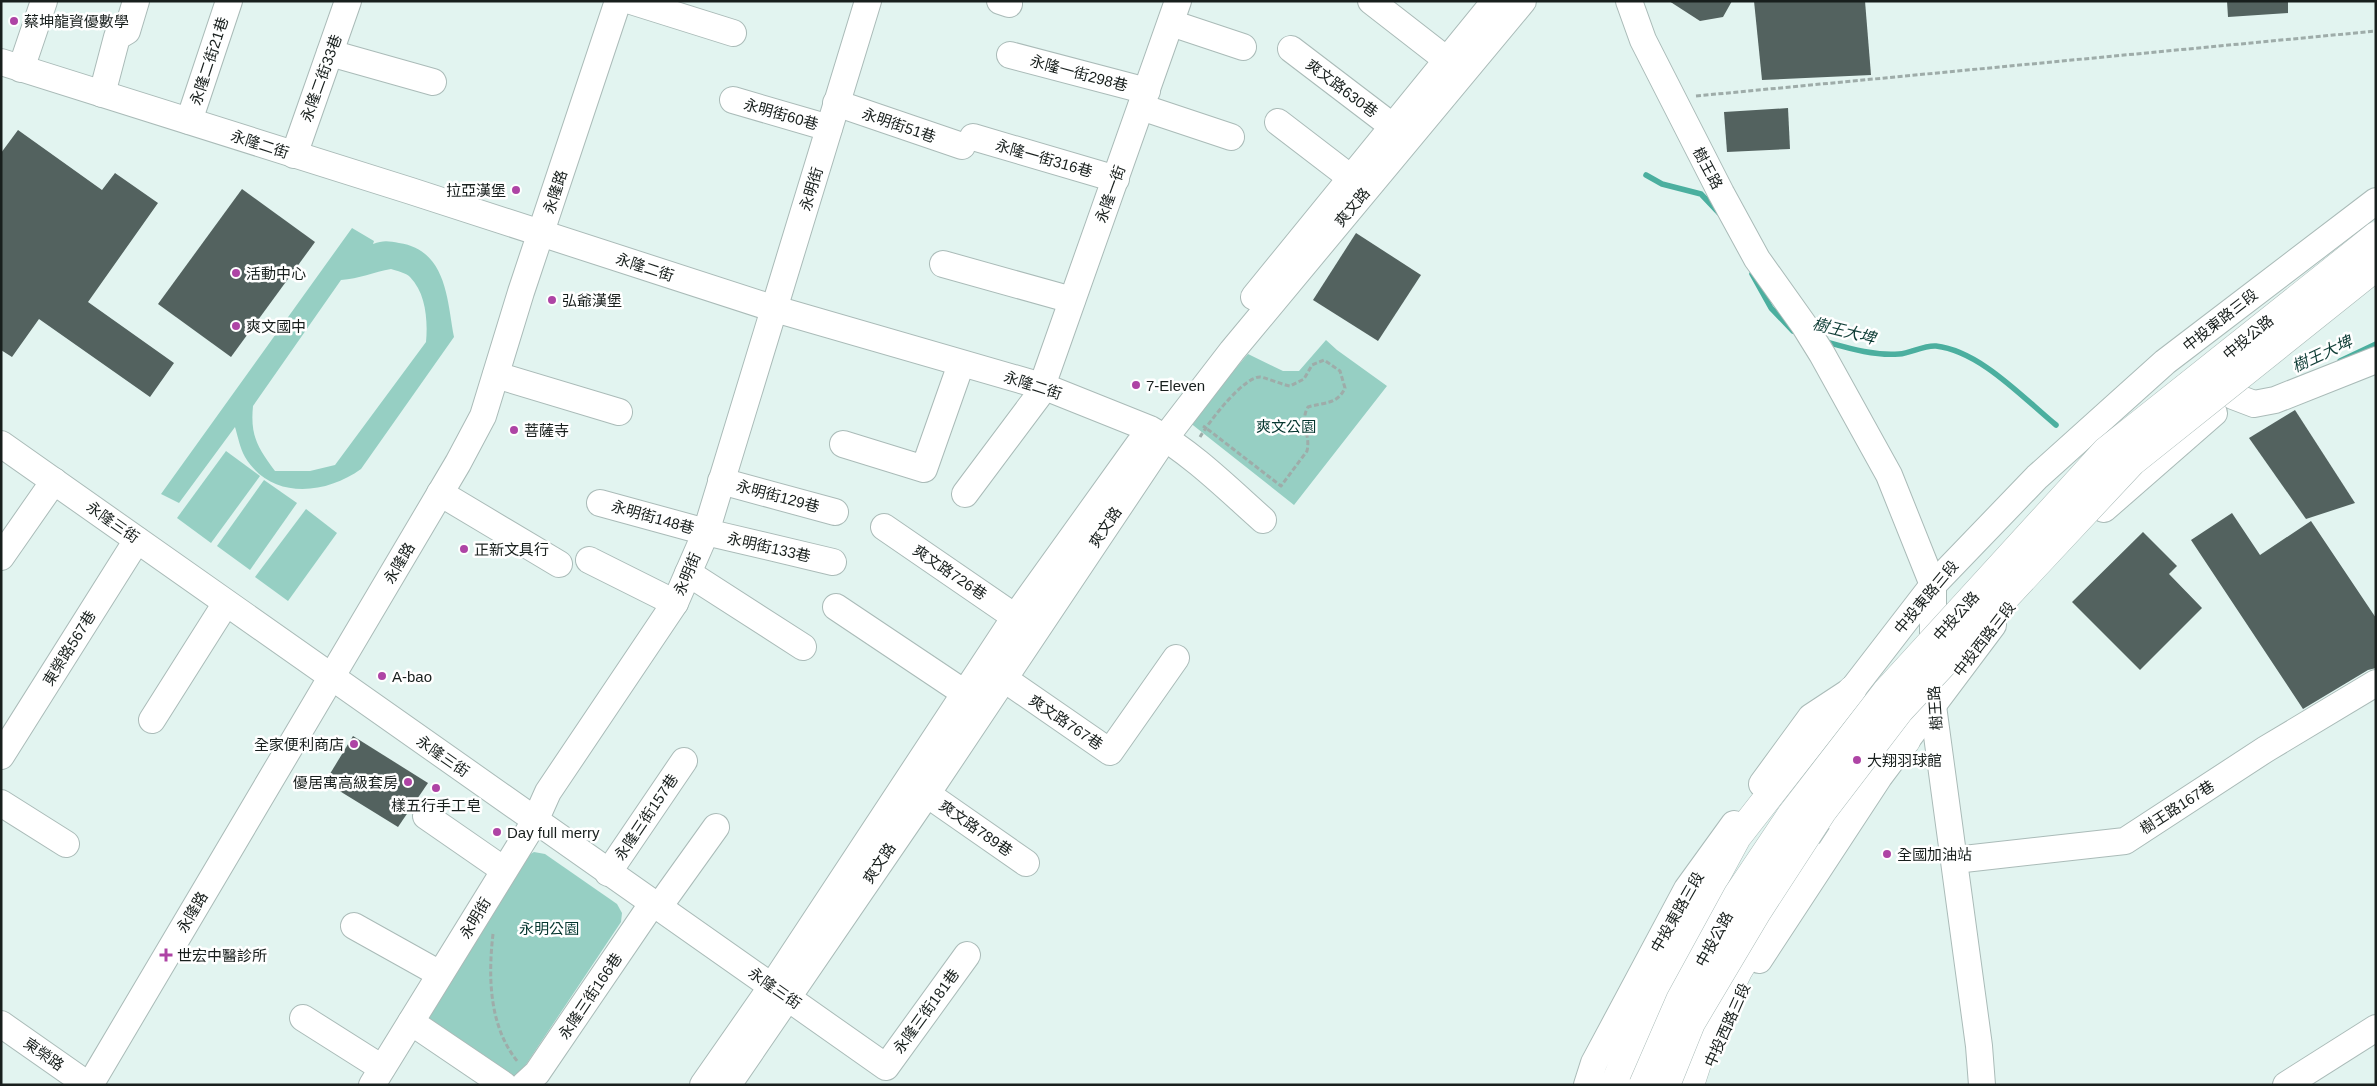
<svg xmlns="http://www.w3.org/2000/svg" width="2377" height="1086" font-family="Helvetica,'Noto Sans TC',sans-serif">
  <rect width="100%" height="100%" fill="#e2f4f0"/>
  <g fill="#96cfc3" fill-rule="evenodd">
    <path d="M352,228L374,241L373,244C383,240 389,241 399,243C447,250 447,300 454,337L361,469C325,495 271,500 245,457C240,448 238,437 235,427L179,503L161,494ZM391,269C397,271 406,273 410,277C426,293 428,321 426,342L335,465L310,471H275C258,448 250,436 253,406L341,280C359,279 374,272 391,269Z"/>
    <polygon points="1326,340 1337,350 1387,386 1294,505 1189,422 1248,354 1283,371 1299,371"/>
    <polygon points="226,451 260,476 211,543 177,518"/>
    <polygon points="264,480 297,503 250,570 217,546"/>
    <polygon points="306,509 337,533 288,601 255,577"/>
    <polygon points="534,852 545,854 617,904 622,913 621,922 519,1075 514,1078 430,1021 430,1012 527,856"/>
  </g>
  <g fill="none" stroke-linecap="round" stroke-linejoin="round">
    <g stroke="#4baf9f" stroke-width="5.5">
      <polyline points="1646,175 1662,184 1701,194 1719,213"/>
      <polyline points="1752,274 1771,308 1793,331"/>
      <path d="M1823,341C1848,348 1873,356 1899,354C1911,353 1924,345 1936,346C1980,351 2023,398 2056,425"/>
      <polyline points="2340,361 2376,344"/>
    </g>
  </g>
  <g fill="#53625f">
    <polygon points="1669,1 1732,1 1723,17 1700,21"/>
    <polygon points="1754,1 1865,1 1871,75 1762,80"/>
    <polygon points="2227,1 2288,1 2288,13 2228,17"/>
    <polygon points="1788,108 1790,149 1727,152 1724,112"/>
    <polygon points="18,130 102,190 115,173 158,203 88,302 174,363 150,397 39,319 12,357 1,350 1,153"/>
    <polygon points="242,189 315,242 231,357 158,304"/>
    <polygon points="1356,233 1421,275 1378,341 1313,300"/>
    <polygon points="2295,410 2355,503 2306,519 2249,438"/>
    <polygon points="2232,513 2260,555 2311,521 2376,618 2376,668 2368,670 2303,709 2191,540"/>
    <polygon points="2143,532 2177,566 2169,574 2202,608 2140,670 2072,602"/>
    <polygon points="353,736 428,783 398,827 325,782"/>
  </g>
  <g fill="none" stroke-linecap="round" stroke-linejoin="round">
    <defs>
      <g id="minor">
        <polyline points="631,1 733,33"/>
        <polyline points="1000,1 1009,4"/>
        <polyline points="1371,1 1461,71"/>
        <polyline points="1629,1 1643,40 1721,193 1757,259 1804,325 1822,354 1889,475 1933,585 1933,706 1979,1046 1982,1085"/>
        <polyline points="1171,23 1243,47"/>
        <polyline points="1291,49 1392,126"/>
        <polyline points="330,53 433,82"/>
        <polyline points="1010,55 1147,91"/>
        <path d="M1,62L411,191L775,309L1045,387L1150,429C1192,453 1227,488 1263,520"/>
        <polyline points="21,69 44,1"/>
        <polyline points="102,94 117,37 127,31 136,1"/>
        <polyline points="733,100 829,128"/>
        <polyline points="836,103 962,146"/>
        <polyline points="1141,107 1231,137"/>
        <polyline points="189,121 229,1"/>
        <polyline points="1278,122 1351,178"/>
        <polyline points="973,137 1116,179"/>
        <polyline points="294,155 348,1"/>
        <polyline points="943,264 1072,300"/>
        <polyline points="1254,297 1495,1"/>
        <polyline points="496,375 619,412"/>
        <polyline points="1042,386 1178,1"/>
        <polyline points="2233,396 2254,404 2275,400 2376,360"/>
        <polyline points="1,444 886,1067 967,955"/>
        <polyline points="843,444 924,469 961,364"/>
        <polyline points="721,481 835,512"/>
        <polyline points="440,493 559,564"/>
        <polyline points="965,494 1045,387"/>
        <polyline points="600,503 706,532 833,562"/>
        <polyline points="2104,509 2214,413"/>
        <polyline points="884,527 1015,617"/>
        <polyline points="1,557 54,481"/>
        <polyline points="589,560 675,603"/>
        <polyline points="688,573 803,647"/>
        <polyline points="836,607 966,694"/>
        <polyline points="1003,678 1110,752 1176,658"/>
        <polyline points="152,720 226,603"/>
        <polyline points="1,756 137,540"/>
        <polyline points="1762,784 1811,717 1852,690 1933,585 2037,477 2165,362 2376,201"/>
        <polyline points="927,794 1026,863"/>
        <polyline points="1,803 66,844"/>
        <polyline points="426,816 504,870"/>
        <polyline points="1955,860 2125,841 2266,749 2376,683"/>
        <polyline points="608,873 684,761"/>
        <polyline points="658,908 716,827"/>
        <polyline points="354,926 440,974"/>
        <polyline points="1759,960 1879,777 1993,625"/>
        <polyline points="303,1018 382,1068"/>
        <polyline points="411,1022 504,1085"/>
        <polyline points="1,1024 88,1085"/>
        <polyline points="90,1085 458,463 483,416 521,292 618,1"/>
        <polyline points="372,1085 535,821 548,792 675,603 706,532 868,1"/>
        <polyline points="524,1085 537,1073 652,904"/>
        <polyline points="703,1085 772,986 1015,617 1139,444"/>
        <polyline points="728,1085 927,794 1165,438 1232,351 1523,1"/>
        <polyline points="1587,1085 1594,1063 1687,889 1734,824"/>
        <polyline points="2286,1085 2376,1028"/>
      </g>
      <g id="major">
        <polyline points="1834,815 1870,773 1906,741"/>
        <polyline points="1614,1085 1654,991 1737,837 1852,690"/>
        <polyline points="1690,1085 1706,1036 1738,971 1810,854"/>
      </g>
    </defs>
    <use href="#minor" stroke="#aabbb8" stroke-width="28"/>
    <use href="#major" stroke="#aabbb8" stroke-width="29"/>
    <g stroke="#9eaca9" stroke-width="3" stroke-dasharray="5 2.5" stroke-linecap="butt">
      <polyline points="1696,96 2376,31"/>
      <path d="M1200,437C1208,423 1243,377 1260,377C1264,377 1283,385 1290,386L1304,379L1312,365L1324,360L1340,371L1345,388C1337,405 1324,402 1308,407C1299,422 1311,435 1307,451L1281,486L1206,428L1203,426"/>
      <path d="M493,934C488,977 489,1027 518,1062"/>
    </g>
    <use href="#minor" stroke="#fff" stroke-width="26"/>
    <use href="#major" stroke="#fff" stroke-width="28"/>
    <defs>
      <g id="major-bridge">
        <polyline points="1643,1085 1680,1000 1738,894 1791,815 1886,692 2106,451 2376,236"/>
        <polyline points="1666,1085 1691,1023 1757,912 1822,812 1900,710 2132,462 2376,267"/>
      </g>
    </defs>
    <use href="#major-bridge" stroke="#aabbb8" stroke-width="29" stroke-linecap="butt"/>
    <use href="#major-bridge" stroke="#fff" stroke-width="28"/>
  </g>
  <g fill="#ae44a5" stroke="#fff" stroke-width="2">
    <circle cx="14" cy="21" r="5"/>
    <circle cx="516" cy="190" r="5"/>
    <circle cx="236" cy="273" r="5"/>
    <circle cx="552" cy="300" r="5"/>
    <circle cx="236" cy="326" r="5"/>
    <circle cx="1136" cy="385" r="5"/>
    <circle cx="514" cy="430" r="5"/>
    <circle cx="464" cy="549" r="5"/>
    <circle cx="382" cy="676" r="5"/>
    <circle cx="354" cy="744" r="5"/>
    <circle cx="1857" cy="760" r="5"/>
    <circle cx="408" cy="782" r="5"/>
    <circle cx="436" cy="788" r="5"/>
    <circle cx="497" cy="832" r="5"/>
    <circle cx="1887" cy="854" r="5"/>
    <path d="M163.5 947.5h5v5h5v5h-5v5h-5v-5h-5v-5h5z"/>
  </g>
  <g text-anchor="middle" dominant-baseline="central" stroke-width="5" stroke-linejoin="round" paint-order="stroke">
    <g font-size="15" fill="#181f1d" stroke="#fff" text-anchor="start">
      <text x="24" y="21">蔡坤龍資優數學</text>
      <text x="506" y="190" text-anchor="end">拉亞漢堡</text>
      <text x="246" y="273">活動中心</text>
      <text x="562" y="300">弘爺漢堡</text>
      <text x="246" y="326">爽文國中</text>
      <text x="1146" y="385">7-Eleven</text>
      <text x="524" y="430">菩薩寺</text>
      <text x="474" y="549">正新文具行</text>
      <text x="392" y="676">A-bao</text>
      <text x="344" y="744" text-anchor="end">全家便利商店</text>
      <text x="1867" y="760">大翔羽球館</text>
      <text x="398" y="782" text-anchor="end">優居寓高級套房</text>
      <text x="436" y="805" text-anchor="middle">樣五行手工皂</text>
      <text x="507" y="832">Day full merry</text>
      <text x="1897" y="854">全國加油站</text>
      <text x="177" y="955">世宏中醫診所</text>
    </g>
    <g font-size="15" fill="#181f1d" stroke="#fff">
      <text transform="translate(209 61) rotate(-72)">永隆二街21巷</text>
      <text transform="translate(1079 73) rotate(15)">永隆一街298巷</text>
      <text transform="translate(321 78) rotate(-70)">永隆二街33巷</text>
      <text transform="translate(1342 88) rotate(37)">爽文路630巷</text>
      <text transform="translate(781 114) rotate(16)">永明街60巷</text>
      <text transform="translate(899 125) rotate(19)">永明街51巷</text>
      <text transform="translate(260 144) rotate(18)">永隆二街</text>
      <text transform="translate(1044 158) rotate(16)">永隆一街316巷</text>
      <text transform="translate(1708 168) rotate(62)">樹王路</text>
      <text transform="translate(811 189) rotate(-73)">永明街</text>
      <text transform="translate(555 192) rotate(-72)">永隆路</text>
      <text transform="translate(1110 194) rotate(-70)">永隆一街</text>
      <text transform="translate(1352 207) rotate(-50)">爽文路</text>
      <text transform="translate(645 267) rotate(18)">永隆二街</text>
      <text transform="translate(2220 320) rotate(-38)">中投東路三段</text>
      <text transform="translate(2248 337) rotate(-39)">中投公路</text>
      <text transform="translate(1033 385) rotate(18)">永隆二街</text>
      <text transform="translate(778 496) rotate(15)">永明街129巷</text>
      <text transform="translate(653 517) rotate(16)">永明街148巷</text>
      <text transform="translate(113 522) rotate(35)">永隆三街</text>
      <text transform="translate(1105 527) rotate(-56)">爽文路</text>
      <text transform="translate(769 547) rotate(13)">永明街133巷</text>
      <text transform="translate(399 563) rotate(-59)">永隆路</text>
      <text transform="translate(950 572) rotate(34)">爽文路726巷</text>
      <text transform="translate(687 574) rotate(-67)">永明街</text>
      <text transform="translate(1926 597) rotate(-50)">中投東路三段</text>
      <text transform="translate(1956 616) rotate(-48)">中投公路</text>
      <text transform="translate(1984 639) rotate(-52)">中投西路三段</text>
      <text transform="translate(69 648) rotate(-58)">東榮路567巷</text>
      <text transform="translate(1935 708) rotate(-94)">樹王路</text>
      <text transform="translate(1066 722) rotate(34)">爽文路767巷</text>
      <text transform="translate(443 756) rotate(35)">永隆三街</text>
      <text transform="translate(2177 807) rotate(-33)">樹王路167巷</text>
      <text transform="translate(646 817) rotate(-56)">永隆三街157巷</text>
      <text transform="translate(976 828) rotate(35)">爽文路789巷</text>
      <text transform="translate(879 863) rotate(-56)">爽文路</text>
      <text transform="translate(192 912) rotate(-59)">永隆路</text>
      <text transform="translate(1677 912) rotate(-60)">中投東路三段</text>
      <text transform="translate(475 918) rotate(-59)">永明街</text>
      <text transform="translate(1714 939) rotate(-61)">中投公路</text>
      <text transform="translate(775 988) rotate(35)">永隆三街</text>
      <text transform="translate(590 996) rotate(-56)">永隆三街166巷</text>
      <text transform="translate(926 1011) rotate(-54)">永隆三街181巷</text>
      <text transform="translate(1727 1025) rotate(-66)">中投西路三段</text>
      <text transform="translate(44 1054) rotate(35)">東榮路</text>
    </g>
    <g font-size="15" fill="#063730" stroke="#fff">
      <text x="1286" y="426">爽文公園</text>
      <text x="549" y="928">永明公園</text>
    </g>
    <g font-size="16" font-style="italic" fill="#103e37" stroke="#fff">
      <text transform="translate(1844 331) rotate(14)">樹王大埤</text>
      <text transform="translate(2322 354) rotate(-25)">樹王大埤</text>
    </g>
  </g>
  <rect width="2377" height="1086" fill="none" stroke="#181f1d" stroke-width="5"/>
</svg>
